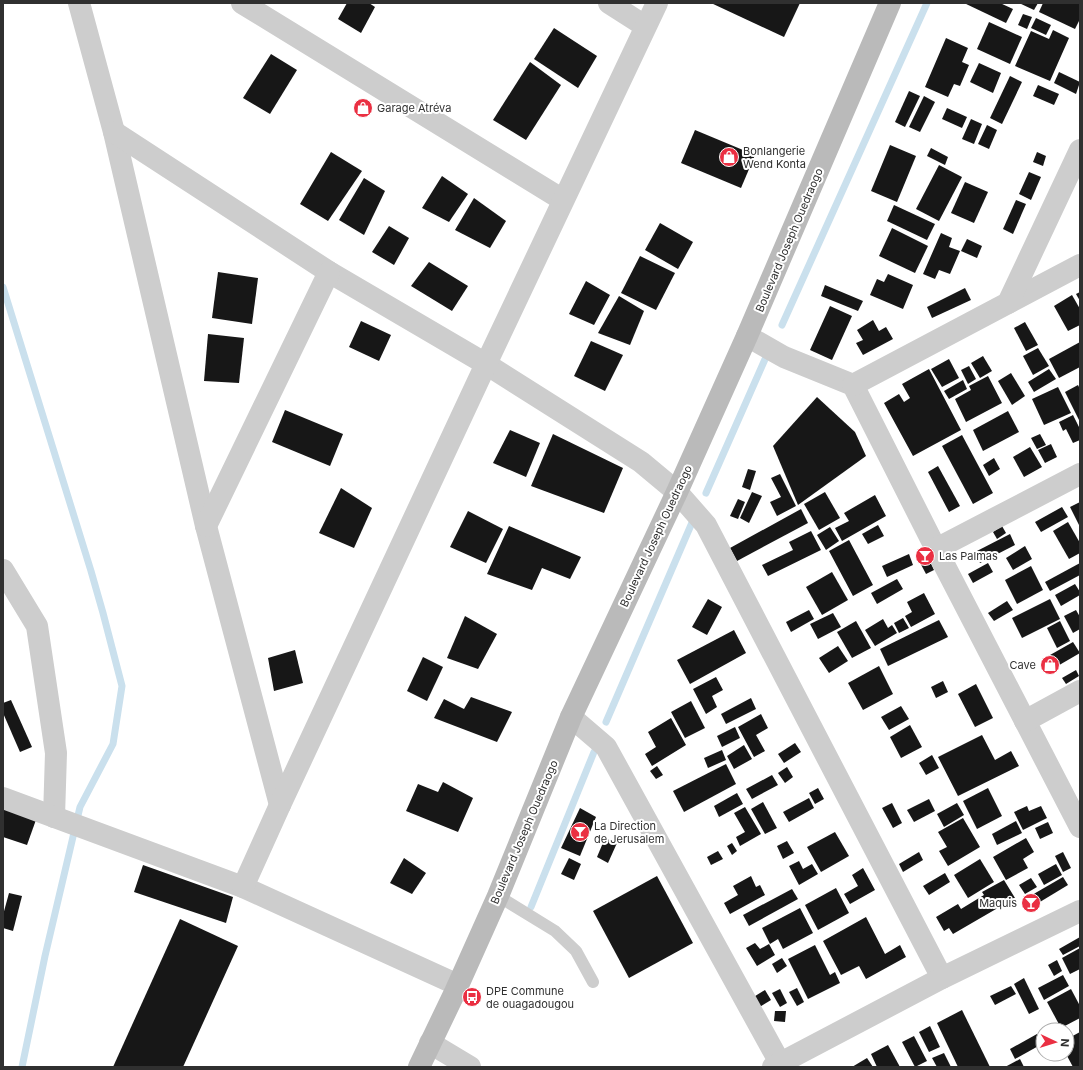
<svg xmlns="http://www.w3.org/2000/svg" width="1083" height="1070" font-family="Inter,sans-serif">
  <rect width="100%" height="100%" fill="#fff"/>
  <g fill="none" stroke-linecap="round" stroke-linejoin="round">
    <g stroke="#cae0ed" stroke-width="7">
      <polyline points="3,287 91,571 103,613 122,686 113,744 80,807 45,956 22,1067"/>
      <polyline points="782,325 927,3"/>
      <polyline points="706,493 766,357"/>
      <polyline points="606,722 694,518"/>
      <polyline points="531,907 594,752"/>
    </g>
  </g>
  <g fill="#171717">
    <polygon points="347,3 369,3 375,7 361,33 338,19"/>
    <polygon points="711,3 800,3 784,37"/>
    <polygon points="964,3 1000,3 1013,9 1006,23"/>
    <polygon points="1019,3 1038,3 1034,10"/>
    <polygon points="1043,3 1080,3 1080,19 1075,29 1039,12"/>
    <polygon points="1023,14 1032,17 1027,29 1018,25"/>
    <polygon points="1036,18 1051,25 1046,35 1031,28"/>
    <polygon points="989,22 1022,37 1010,64 977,49"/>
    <polygon points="554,28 597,56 578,88 534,59"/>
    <polygon points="1053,30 1069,38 1050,81 1015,66 1031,31 1049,39"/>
    <polygon points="946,38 968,48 962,62 969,65 960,86 954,84 948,97 925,87"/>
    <polygon points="271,54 297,70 270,114 243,98"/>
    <polygon points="530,62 561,85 526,140 493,120"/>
    <polygon points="979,63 1001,73 993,93 970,82"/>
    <polygon points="1059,72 1080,82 1076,94 1054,83"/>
    <polygon points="1010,76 1022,82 1002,124 990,118"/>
    <polygon points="1038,85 1059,94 1054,105 1033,96"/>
    <polygon points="909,91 920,96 905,127 895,122"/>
    <polygon points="924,96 935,102 920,132 909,127"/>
    <polygon points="947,108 967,117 962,128 942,119"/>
    <polygon points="971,119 982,124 974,144 962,139"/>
    <polygon points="987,125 997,130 989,149 978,144"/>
    <polygon points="695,130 755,155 741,188 681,163"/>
    <polygon points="890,145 916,156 897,202 871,191"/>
    <polygon points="931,148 948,157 945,165 927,156"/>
    <polygon points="331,152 362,171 328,221 300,204"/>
    <polygon points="1037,152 1046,156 1043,166 1033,162"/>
    <polygon points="939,165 962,177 939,221 916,209"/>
    <polygon points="1029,172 1041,177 1031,200 1019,194"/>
    <polygon points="442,176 468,194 449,222 422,208"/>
    <polygon points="364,178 385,191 364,235 339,220"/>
    <polygon points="965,182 988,192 974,223 951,213"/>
    <polygon points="474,198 506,221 490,248 455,230"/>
    <polygon points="1016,200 1026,204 1013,234 1003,229"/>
    <polygon points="894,205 935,224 927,240 887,221"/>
    <polygon points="660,223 693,242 678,269 645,250"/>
    <polygon points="389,226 409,238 394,265 372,252"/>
    <polygon points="892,228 928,246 915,273 879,256"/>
    <polygon points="941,233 952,238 949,247 960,251 950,274 939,270 935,279 923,274"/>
    <polygon points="967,239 982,246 977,258 961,251"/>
    <polygon points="640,256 675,273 656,310 621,293"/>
    <polygon points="429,262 468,286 452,311 411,286"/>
    <polygon points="218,272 258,278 252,324 212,318"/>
    <polygon points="888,274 913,285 903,309 870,295 877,279 884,282"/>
    <polygon points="586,281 610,295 594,325 569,314"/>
    <polygon points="825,285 863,301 858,311 821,296"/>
    <polygon points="965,288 971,300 932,318 927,307"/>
    <polygon points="1080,292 1080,301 1076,294"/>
    <polygon points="1072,295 1080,309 1080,325 1068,331 1054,306"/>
    <polygon points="619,296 644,311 630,345 598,333"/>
    <polygon points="830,306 852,316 832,360 810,350"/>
    <polygon points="873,320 879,331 886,327 893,339 863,355 856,343 863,340 857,330"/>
    <polygon points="361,321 391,335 379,361 349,347"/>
    <polygon points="1025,322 1038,345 1026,351 1014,328"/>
    <polygon points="208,334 244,338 239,383 204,381"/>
    <polygon points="591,341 623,355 605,391 574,376"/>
    <polygon points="1080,342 1080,367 1059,378 1049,359"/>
    <polygon points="1038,348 1049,366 1033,375 1023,356"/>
    <polygon points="983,356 992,371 980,378 971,363"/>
    <polygon points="949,359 959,378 942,387 931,369"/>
    <polygon points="969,366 976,379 968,384 961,370"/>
    <polygon points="929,369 961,430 913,456 884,403 899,394 904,402 910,398 902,384"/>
    <polygon points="1049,369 1056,379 1034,392 1028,382"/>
    <polygon points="1011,373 1025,396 1012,405 998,381"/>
    <polygon points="988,376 1002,403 966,422 955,399 971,390 969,386"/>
    <polygon points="963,380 967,389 949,399 944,391"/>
    <polygon points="1078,385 1080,389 1080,422 1065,392"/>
    <polygon points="1058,387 1071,413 1044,425 1032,399"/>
    <polygon points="817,397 855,432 866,456 798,505 773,446"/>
    <polygon points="285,410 343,434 330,466 272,442"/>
    <polygon points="1008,411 1019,432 983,451 973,430"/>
    <polygon points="1073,415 1080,429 1080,440 1073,443 1066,429 1063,431 1059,422"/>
    <polygon points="510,430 540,443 526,477 493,463"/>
    <polygon points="553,434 623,468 604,513 531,486"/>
    <polygon points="1040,434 1046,445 1037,449 1031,438"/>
    <polygon points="962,435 993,493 973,504 942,446"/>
    <polygon points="1051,444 1057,457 1045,463 1038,450"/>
    <polygon points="1030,447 1042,467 1024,477 1013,457"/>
    <polygon points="994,458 1000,469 989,476 983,465"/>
    <polygon points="938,466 960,506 949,512 928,472"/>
    <polygon points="748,469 756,471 750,490 742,487"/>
    <polygon points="780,474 796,506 777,516 770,502 781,497 771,478"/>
    <polygon points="341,488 372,508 354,548 319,533"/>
    <polygon points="752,492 762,496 749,523 740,518"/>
    <polygon points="825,492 840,518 819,530 804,504"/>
    <polygon points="875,495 886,516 842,541 835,528 849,521 844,513"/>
    <polygon points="738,499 745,502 738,519 730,516"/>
    <polygon points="1080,502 1080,527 1070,507"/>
    <polygon points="1062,507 1068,517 1041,532 1035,522"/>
    <polygon points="801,509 808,523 737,561 730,548"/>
    <polygon points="468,511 503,529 486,563 450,547"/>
    <polygon points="1068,522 1080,543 1080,553 1069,559 1053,531"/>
    <polygon points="878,525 884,536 868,544 862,534"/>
    <polygon points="509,526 581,557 570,579 542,568 532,590 487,574"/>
    <polygon points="1002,526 1006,533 997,539 993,532"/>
    <polygon points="830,527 839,541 826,550 817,535"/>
    <polygon points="811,531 821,550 768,576 762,565 793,550 789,542"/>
    <polygon points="1010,534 1015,545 980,563 975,552"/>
    <polygon points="849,540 873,585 853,596 829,551"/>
    <polygon points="1025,546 1032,559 1013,570 1006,558"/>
    <polygon points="926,553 934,570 926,574 917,557"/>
    <polygon points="909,554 913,565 887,577 882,566"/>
    <polygon points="988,563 993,572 973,583 968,574"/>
    <polygon points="1080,563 1080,575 1050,591 1045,582"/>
    <polygon points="1031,566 1043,590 1017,604 1005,580"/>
    <polygon points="832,572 848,600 822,615 806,587"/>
    <polygon points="897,579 903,589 877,604 871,593"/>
    <polygon points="1075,584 1080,592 1080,595 1061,606 1055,595"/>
    <polygon points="924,593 935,614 911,627 905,616 912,612 907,602"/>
    <polygon points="708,599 722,607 707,635 692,627"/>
    <polygon points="1050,599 1060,619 1022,638 1012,618"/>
    <polygon points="1007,601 1013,610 994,621 988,613"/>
    <polygon points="809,610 814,619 791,632 786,622"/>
    <polygon points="1076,610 1080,617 1080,629 1073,633 1064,616"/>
    <polygon points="833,613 841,627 818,639 810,624"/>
    <polygon points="465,616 497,634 478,669 447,658"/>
    <polygon points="903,618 909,628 899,633 894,623"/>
    <polygon points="883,619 888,628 892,625 897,633 875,646 865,630"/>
    <polygon points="939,620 948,637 888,666 880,649"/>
    <polygon points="856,621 871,648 852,658 837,632"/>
    <polygon points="1060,621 1070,641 1057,648 1047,628"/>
    <polygon points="734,630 746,653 690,684 677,660"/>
    <polygon points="1073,642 1080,653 1049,671 1043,659"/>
    <polygon points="838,646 848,661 829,673 819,658"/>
    <polygon points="295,650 303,683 274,691 268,658"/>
    <polygon points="423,657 443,667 427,701 407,691"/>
    <polygon points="879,666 893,694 863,710 848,683"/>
    <polygon points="1076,670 1079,676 1066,684 1062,678"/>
    <polygon points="716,677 723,690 712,696 717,707 706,714 693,689"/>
    <polygon points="943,681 948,692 936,698 931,687"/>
    <polygon points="976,684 993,718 975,727 958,694"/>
    <polygon points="471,697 512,712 497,742 434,718 444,699 464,709"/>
    <polygon points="751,698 756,709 726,724 721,714"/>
    <polygon points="11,700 32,747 20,752 3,713 3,703"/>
    <polygon points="691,701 705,728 685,738 671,712"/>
    <polygon points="901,706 909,719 889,730 881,717"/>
    <polygon points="761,714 768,728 756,735 765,751 754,757 738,727"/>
    <polygon points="671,718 686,745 652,766 645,754 656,747 648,732"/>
    <polygon points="910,725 922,747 901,758 890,737"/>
    <polygon points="735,727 740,738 722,747 717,736"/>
    <polygon points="982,735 995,760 1011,751 1019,766 958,796 938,757"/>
    <polygon points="795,743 801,752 784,763 778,754"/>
    <polygon points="744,745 752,759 734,769 727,756"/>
    <polygon points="722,750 726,760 708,768 704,758"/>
    <polygon points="932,755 939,768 926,775 919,763"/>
    <polygon points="726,764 736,784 684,812 673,791"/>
    <polygon points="657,766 663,775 656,779 650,771"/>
    <polygon points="787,767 793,777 785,783 778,773"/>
    <polygon points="772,775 778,785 752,799 746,789"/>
    <polygon points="443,782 473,798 458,832 406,811 418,784 438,792"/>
    <polygon points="818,788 824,799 815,804 809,793"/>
    <polygon points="988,788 1002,816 977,829 963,801"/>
    <polygon points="737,793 743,804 719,817 714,806"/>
    <polygon points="809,798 814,808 789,822 783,812"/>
    <polygon points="929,799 935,811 914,822 907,810"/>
    <polygon points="763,802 777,828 765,834 751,809"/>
    <polygon points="892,803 902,823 893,828 882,808"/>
    <polygon points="957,803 964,815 944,827 937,814"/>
    <polygon points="3,806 37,817 27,845 3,837"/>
    <polygon points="1027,806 1029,811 1041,806 1047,818 1023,830 1014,812"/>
    <polygon points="745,807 761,834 740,846 736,837 745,832 734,813"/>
    <polygon points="580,808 596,817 580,856 561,848"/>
    <polygon points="963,818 980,847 948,866 939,851 947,847 938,832"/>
    <polygon points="1016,821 1022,833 997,845 992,834"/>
    <polygon points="1048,822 1053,833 1040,839 1035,828"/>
    <polygon points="835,832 849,856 821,872 807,847"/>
    <polygon points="605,838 617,843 608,863 597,857"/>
    <polygon points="1026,838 1034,852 1023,859 1028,868 1006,880 993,857"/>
    <polygon points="787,841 794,853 783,859 777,846"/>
    <polygon points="732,843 737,851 732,855 727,846"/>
    <polygon points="718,851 723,859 711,865 707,857"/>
    <polygon points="919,852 923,860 903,872 899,864"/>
    <polygon points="1063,852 1071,868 1063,872 1055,856"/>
    <polygon points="404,858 426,873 412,894 390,883"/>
    <polygon points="569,858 581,864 574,880 561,874"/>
    <polygon points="980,859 994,882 968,898 954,875"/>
    <polygon points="799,861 803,869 812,864 818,874 799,885 789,866"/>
    <polygon points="1056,864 1062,875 1044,885 1038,874"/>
    <polygon points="143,865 233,897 226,923 134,892"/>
    <polygon points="863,868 875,890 850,904 844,894 858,886 852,875"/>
    <polygon points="945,873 950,882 929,895 923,886"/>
    <polygon points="657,876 693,943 629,978 593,911"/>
    <polygon points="751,876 756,887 760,885 765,895 730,914 724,903 738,895 733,886"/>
    <polygon points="1063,877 1068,885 1030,908 1025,899"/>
    <polygon points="1031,878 1037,887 1025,894 1019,885"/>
    <polygon points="1004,880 1015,898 953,934 949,928 944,931 936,917 958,904 961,909 984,895 982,892"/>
    <polygon points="836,888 849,913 818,930 805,905"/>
    <polygon points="792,889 798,899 749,926 743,915"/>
    <polygon points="9,893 22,896 13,931 3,928 3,915"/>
    <polygon points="800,908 813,933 783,949 778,939 770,944 762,928"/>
    <polygon points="866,917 885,954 900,945 906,957 866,979 859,966 841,975 823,941"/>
    <polygon points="180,919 238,946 183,1067 113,1067"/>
    <polygon points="1080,937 1080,946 1063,955 1059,949"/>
    <polygon points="755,943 760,949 769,944 775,955 757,966 746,948"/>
    <polygon points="815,945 830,975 835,972 840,983 808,999 788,959"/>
    <polygon points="1080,948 1080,969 1070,974 1062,958"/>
    <polygon points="782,958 787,966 777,973 772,964"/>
    <polygon points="1057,960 1062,971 1054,976 1048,965"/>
    <polygon points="1063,975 1069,986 1044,1000 1038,988"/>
    <polygon points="1024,978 1039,1009 1029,1014 1014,984"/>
    <polygon points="1011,986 1016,994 995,1005 990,996"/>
    <polygon points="797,988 804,1002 797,1006 789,992"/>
    <polygon points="780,989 787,1003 780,1007 772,993"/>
    <polygon points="1071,989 1080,1006 1080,1018 1061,1028 1047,1002"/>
    <polygon points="765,990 771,1000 758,1008 752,998"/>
    <polygon points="962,1010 990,1067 958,1067 937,1023"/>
    <polygon points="775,1011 786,1011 785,1022 774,1021"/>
    <polygon points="930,1026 940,1047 929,1052 919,1032"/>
    <polygon points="1080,1032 1080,1067 1073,1067 1066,1054 1067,1039"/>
    <polygon points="1043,1033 1043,1042 1039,1035"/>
    <polygon points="1037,1034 1042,1044 1015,1059 1010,1049"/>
    <polygon points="914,1036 927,1061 915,1067 902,1042"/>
    <polygon points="888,1045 900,1067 877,1067 871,1054"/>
    <polygon points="944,1053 951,1067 937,1067 932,1058"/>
    <polygon points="867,1058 873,1067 852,1067"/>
    <polygon points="1020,1059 1024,1067 1005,1067"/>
  </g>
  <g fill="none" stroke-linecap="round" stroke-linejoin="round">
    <polyline stroke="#cdcdcd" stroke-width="12" points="498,896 555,931 576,951 593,982"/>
    <g stroke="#cdcdcd" stroke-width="22">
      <polyline points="79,3 114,132 206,526 280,805"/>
      <polyline points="242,3 563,200"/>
      <polyline points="609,3 645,26"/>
      <polyline points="114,132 329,272 486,364 641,462 677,492 706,525 942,978"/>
      <polyline points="1008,303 1080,265"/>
      <polyline points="747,336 784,357 853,385 936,549 1080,827"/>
      <polyline points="853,385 1008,303 1080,150"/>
      <polyline points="206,526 329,272"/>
      <polyline points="936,549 1080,474"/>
      <polyline points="3,570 37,626 56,753 54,817"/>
      <polyline points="571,717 606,747 780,1063"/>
      <polyline points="1025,721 1080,691"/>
      <polyline points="3,798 243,887 458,985"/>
      <polyline points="243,887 280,805 486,364 657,3"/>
      <polyline points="430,1043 470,1067"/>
      <polyline points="773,1067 942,978 1080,911"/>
    </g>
    <polyline stroke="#bababa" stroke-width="22" points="419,1067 455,992 498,896 571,717 677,492 747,336 890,3"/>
  </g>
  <defs>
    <symbol id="shop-disc" viewBox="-11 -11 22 22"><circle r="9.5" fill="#ea2f42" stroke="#fff"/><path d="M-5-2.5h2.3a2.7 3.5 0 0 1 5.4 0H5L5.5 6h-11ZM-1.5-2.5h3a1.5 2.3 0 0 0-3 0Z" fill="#fff"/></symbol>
    <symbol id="bar-disc" viewBox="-11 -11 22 22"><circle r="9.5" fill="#ea2f42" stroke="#fff"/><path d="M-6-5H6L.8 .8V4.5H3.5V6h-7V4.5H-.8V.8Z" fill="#fff"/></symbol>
    <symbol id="bus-disc" viewBox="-11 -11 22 22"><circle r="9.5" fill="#ea2f42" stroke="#fff"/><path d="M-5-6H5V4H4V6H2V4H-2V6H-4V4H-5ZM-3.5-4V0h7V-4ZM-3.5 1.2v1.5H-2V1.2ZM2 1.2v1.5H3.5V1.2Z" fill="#fff"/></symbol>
  </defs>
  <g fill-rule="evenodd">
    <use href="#shop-disc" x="352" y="97" width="22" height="22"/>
    <use href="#shop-disc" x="718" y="146" width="22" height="22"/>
    <use href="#bar-disc" x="914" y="545" width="22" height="22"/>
    <use href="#shop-disc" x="1039" y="654" width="22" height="22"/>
    <use href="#bar-disc" x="569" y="821" width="22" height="22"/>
    <use href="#bar-disc" x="1020" y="892" width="22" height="22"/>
    <use href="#bus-disc" x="461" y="986" width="22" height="22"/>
  </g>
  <g text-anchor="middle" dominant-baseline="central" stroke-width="4" stroke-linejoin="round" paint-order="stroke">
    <g font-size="11" fill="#303030" stroke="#fff" text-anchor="start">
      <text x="377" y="108">Garage Atréva</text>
      <text x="743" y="151">Bonlangerie<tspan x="743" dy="13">Wend Konta</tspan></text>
      <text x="939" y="556">Las Palmas</text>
      <text x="1036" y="665" text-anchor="end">Cave</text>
      <text x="594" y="826">La Direction<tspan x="594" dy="13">de Jerusalem</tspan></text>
      <text x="1017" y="903" text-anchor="end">Maquis</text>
      <text x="486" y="991">DPE Commune<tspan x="486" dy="13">de ouagadougou</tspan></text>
    </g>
    <g font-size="11" fill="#303030" stroke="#fff">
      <text transform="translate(789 240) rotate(-67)">Boulevard Joseph Ouedraogo</text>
      <text transform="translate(656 536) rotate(-65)">Boulevard Joseph Ouedraogo</text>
      <text transform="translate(524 832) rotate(-67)">Boulevard Joseph Ouedraogo</text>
    </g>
  </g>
  <rect width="1083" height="1070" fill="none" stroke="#303030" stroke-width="8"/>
  <g transform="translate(1055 1042) rotate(94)"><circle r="19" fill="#ffffff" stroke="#acacac"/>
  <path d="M0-3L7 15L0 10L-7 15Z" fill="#ea2f42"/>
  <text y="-6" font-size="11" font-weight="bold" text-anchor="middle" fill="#303030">N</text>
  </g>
</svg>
